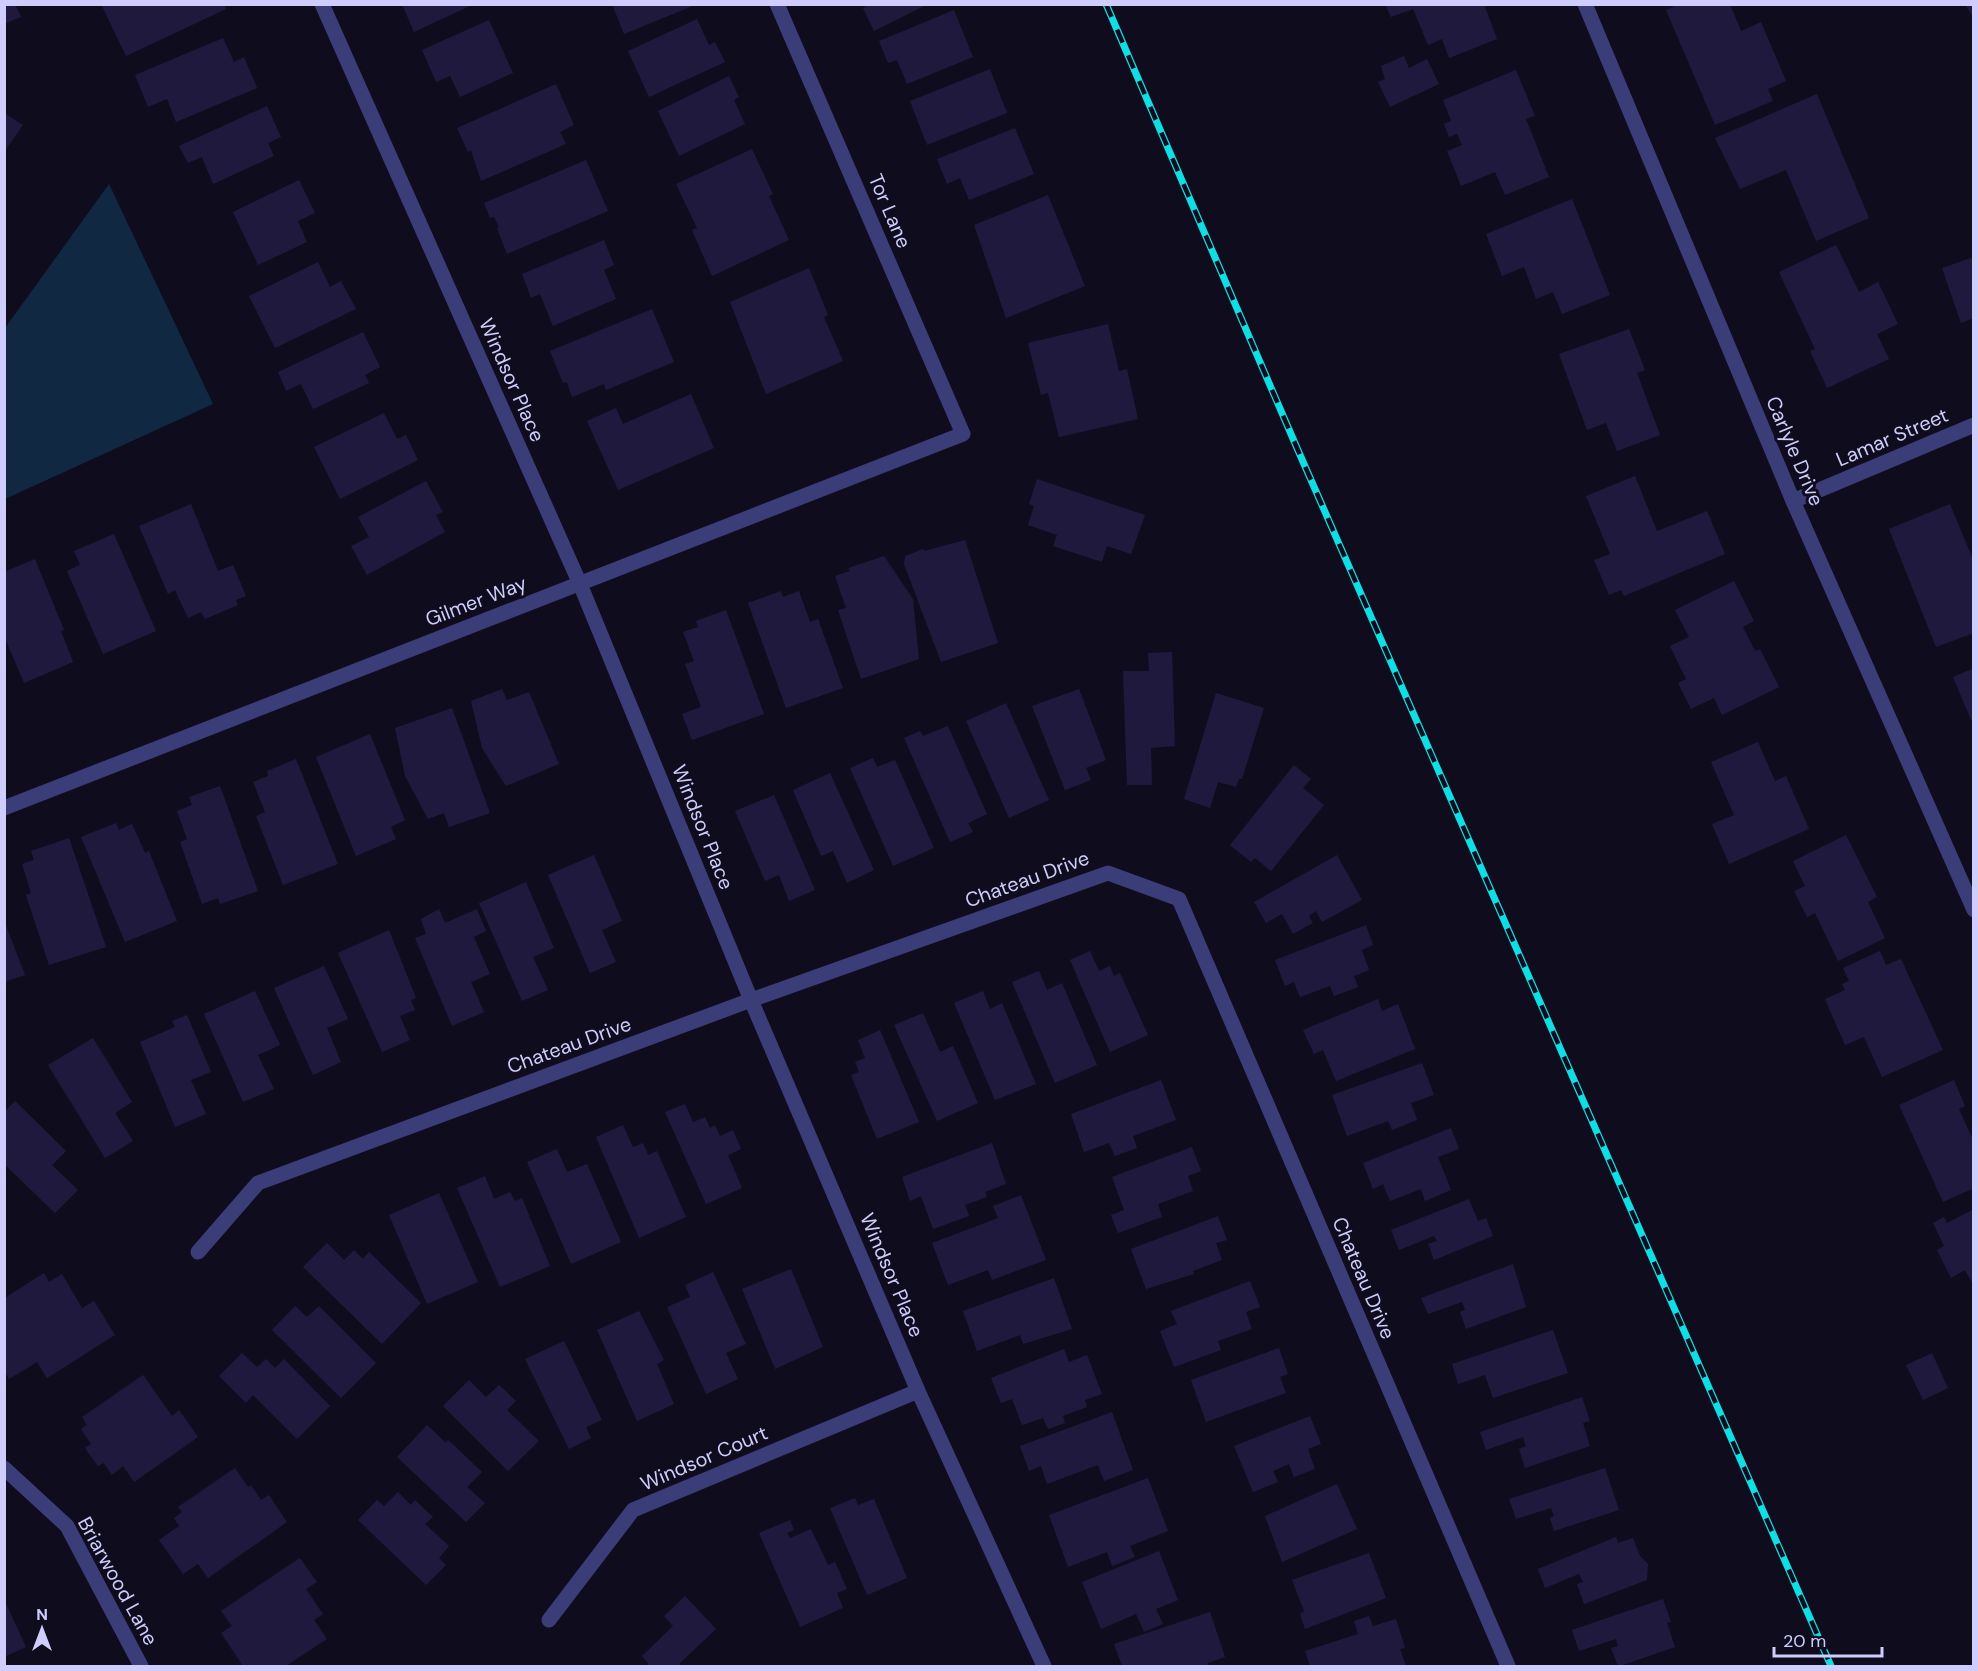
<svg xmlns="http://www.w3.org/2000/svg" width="1978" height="1671" font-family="'DM Sans',sans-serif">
  <rect width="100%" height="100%" fill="#0f0d1d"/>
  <polygon fill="#112842" points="109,184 213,404 5,499 5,328"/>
  <g fill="#1f1a3d">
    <polygon points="4,4 15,4 21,17 4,24"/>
    <polygon points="101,4 224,4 226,9 126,56"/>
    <polygon points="402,4 474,4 414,32"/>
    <polygon points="612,4 694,4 695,5 624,34"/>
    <polygon points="870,4 928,4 874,31 863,8"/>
    <polygon points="1385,4 1484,4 1497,39 1449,58 1442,39 1428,45 1413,9 1391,17"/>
    <polygon points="1679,4 1730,4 1741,31 1761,22 1786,81 1768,89 1773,101 1715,125 1666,10"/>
    <polygon points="1965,4 1974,4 1974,19"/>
    <polygon points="954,10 973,57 907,84 897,60 888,63 879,41"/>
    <polygon points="697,19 709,45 715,42 725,62 649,97 628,51"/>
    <polygon points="489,20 513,73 460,97 450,76 436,82 422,50"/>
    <polygon points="223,38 234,62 244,57 257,88 176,122 167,99 148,107 135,75"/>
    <polygon points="1404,56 1409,68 1427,59 1439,84 1390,107 1378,82 1385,79 1381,66"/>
    <polygon points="990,69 1007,113 927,145 910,101"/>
    <polygon points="1516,70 1535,116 1526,119 1549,177 1505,195 1495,172 1461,186 1447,151 1462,145 1457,134 1449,137 1444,124 1451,121 1443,100"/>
    <polygon points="729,76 739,97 734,100 745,124 679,156 658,111"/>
    <polygon points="556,84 574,125 560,132 566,144 481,181 471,150 468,152 457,128"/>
    <polygon points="1817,94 1869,218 1816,241 1786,170 1740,189 1715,138"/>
    <polygon points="267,106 281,137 268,143 274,156 213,184 202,157 188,163 179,146"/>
    <polygon points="4,113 23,125 4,152"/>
    <polygon points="1015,128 1034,174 969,200 960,178 947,184 937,159"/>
    <polygon points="752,149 773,194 769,196 789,240 712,276 692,230 697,228 676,184"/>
    <polygon points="586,160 608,211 507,254 497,228 499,227 494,217 490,218 484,203"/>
    <polygon points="299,180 315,213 298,221 307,242 258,265 233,212"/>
    <polygon points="1048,195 1085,286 1006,318 974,225"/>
    <polygon points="1572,199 1610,295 1562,314 1553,292 1536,299 1524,267 1502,276 1486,234"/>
    <polygon points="604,240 614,265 604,270 616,299 553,326 540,294 531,298 522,274"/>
    <polygon points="1836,245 1859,292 1878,282 1898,324 1877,334 1889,359 1827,388 1810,351 1815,349 1779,272"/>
    <polygon points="1974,257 1974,318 1961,323 1942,268"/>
    <polygon points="318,262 330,287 341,281 356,309 275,348 249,296"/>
    <polygon points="809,268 828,315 824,317 843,361 766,394 730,302"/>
    <polygon points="652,309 674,362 606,390 604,384 572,397 567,382 563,383 550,351"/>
    <polygon points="1108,324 1119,371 1127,369 1138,419 1059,437 1048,393 1041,395 1028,343"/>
    <polygon points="1629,329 1645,370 1637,373 1660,435 1617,451 1606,423 1587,430 1559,354"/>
    <polygon points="363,332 380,367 365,375 369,383 313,409 301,384 286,391 278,372"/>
    <polygon points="691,394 714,448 618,490 587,421 616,408 623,424"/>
    <polygon points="384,413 397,439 406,435 418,460 340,499 314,447"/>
    <polygon points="1635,476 1657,531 1707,511 1725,554 1624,596 1621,590 1609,595 1594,560 1610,554 1586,496"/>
    <polygon points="1037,479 1145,515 1131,554 1107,546 1102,562 1053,546 1057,535 1028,525 1034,506 1029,504"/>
    <polygon points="426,481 443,512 436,515 445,532 367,575 351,546 369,537 358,517"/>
    <polygon points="191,504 218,571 233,565 246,596 236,600 238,605 205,619 201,612 188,618 175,590 168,594 139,526"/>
    <polygon points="1950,504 1974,562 1974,633 1936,647 1889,529"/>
    <polygon points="114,534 156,631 103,654 67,571 80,565 74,551"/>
    <polygon points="965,540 998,643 941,662 904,564 905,556 923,549 924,551"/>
    <polygon points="884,556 913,599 919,659 861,679 838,610 846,608 835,576 850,571 848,568"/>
    <polygon points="35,559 64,630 61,631 73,662 24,683 4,636 4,572"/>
    <polygon points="1734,581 1754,621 1743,627 1755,651 1760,649 1779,687 1722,715 1714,698 1691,709 1678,683 1686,679 1670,646 1689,637 1675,610"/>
    <polygon points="781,591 783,597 799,591 810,622 818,619 843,688 786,708 748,603"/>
    <polygon points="726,610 764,714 692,740 682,714 701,707 685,664 694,661 683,632 698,627 696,621"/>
    <polygon points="1172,652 1175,746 1151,748 1152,785 1127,785 1123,671 1149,671 1148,653"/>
    <polygon points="1974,668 1974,719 1971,720 1953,677"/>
    <polygon points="502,689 507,700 529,692 559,764 506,786 482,748 471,701"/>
    <polygon points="1079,689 1106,760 1086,768 1091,780 1065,790 1032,706"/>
    <polygon points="1216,693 1264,708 1242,779 1239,779 1236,787 1218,782 1210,808 1184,799"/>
    <polygon points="1006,703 1049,800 1009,818 966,721"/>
    <polygon points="452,708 490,813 449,827 444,813 428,819 405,776 395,728"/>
    <polygon points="948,726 987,814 968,823 973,832 950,842 904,738 920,731 923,736"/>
    <polygon points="370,734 405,820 391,827 396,839 356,856 316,757"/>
    <polygon points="1758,742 1775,781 1786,776 1809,829 1729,864 1712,824 1734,815 1711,762"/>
    <polygon points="873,758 877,767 895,760 934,848 893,866 850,768"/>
    <polygon points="296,759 338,864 283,885 256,816 265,812 253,782 268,776 267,771"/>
    <polygon points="1294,765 1311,779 1303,788 1324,805 1271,871 1255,858 1251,862 1230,845"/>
    <polygon points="830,773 874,870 847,883 833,851 821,856 793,790"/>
    <polygon points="220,786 258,891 220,904 218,898 202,904 180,842 187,839 177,811 192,805 189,797"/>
    <polygon points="774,795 815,890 789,901 779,875 765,881 735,811"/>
    <polygon points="116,823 119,830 132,824 145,853 149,851 177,921 125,942 81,837"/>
    <polygon points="1846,835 1877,897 1868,902 1885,938 1838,961 1815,913 1807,917 1794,891 1805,886 1793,861"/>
    <polygon points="69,838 106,947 49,965 26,895 31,893 22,864 34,860 31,851"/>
    <polygon points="594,855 622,921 602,930 616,962 590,973 548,875"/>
    <polygon points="1337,855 1362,900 1322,922 1316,911 1309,916 1313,923 1293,934 1282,914 1266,923 1254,902"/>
    <polygon points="526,882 554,948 533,957 548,990 522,1001 479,903"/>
    <polygon points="439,909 445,923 477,909 486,931 474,937 490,974 471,982 484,1012 452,1026 415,938 426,934 421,919"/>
    <polygon points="4,920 25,975 4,982"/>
    <polygon points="1366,925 1373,945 1362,950 1369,970 1354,976 1358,987 1334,996 1330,986 1300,997 1294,982 1285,986 1275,960"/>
    <polygon points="389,930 416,998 411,1000 415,1010 400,1016 410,1040 382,1052 338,953"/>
    <polygon points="1090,951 1099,971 1110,966 1114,976 1120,973 1148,1035 1110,1052 1070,960"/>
    <polygon points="1880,951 1886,965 1901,959 1943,1050 1882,1077 1864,1037 1845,1045 1825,999 1845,990 1842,984 1849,981 1843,968"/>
    <polygon points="324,966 348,1019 327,1028 341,1062 313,1075 274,988"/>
    <polygon points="1039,971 1047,990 1062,983 1097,1065 1055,1083 1012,982"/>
    <polygon points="255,991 280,1045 258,1055 274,1089 243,1102 204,1014"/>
    <polygon points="983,991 990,1009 1002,1003 1036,1084 995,1100 954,1003"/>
    <polygon points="1378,999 1382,1011 1398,1004 1415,1049 1336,1081 1323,1050 1314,1054 1303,1030"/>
    <polygon points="923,1013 940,1052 953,1046 978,1103 937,1121 894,1025"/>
    <polygon points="187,1015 211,1072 191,1080 206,1114 175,1127 140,1042 175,1027 172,1021"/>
    <polygon points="880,1030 919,1122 877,1139 851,1075 859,1072 855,1062 865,1058 858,1040"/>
    <polygon points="93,1038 132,1102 115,1113 133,1141 105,1158 48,1065"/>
    <polygon points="1422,1063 1434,1095 1411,1103 1417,1120 1392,1130 1388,1121 1347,1136 1332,1095"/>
    <polygon points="1161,1080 1176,1120 1133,1136 1137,1148 1115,1156 1109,1143 1084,1152 1071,1114"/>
    <polygon points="1954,1080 1965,1106 1959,1109 1974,1142 1974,1188 1943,1202 1899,1105"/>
    <polygon points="15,1101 66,1151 52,1165 78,1190 55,1213 4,1164 4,1112"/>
    <polygon points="685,1104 693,1122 705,1117 710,1128 715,1125 720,1136 733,1130 741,1149 728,1155 742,1188 706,1204 665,1112"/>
    <polygon points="623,1125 633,1147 643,1143 648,1155 657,1151 686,1217 639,1238 596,1137"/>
    <polygon points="1451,1128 1459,1149 1438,1157 1451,1190 1425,1201 1421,1189 1390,1201 1383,1184 1373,1189 1363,1163"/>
    <polygon points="992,1143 1006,1184 985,1192 987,1197 965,1205 969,1216 933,1229 921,1196 910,1201 902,1177"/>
    <polygon points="1192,1147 1201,1171 1188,1176 1193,1191 1158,1204 1162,1217 1118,1233 1111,1215 1124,1210 1112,1177"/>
    <polygon points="557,1149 567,1172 587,1164 621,1242 571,1264 527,1162"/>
    <polygon points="485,1176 494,1199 510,1192 515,1201 522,1198 550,1266 500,1287 457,1188"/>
    <polygon points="439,1193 478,1282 427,1304 389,1215"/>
    <polygon points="1021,1195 1046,1260 992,1280 988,1270 948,1285 932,1243 998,1218 993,1206"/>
    <polygon points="1469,1199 1478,1221 1486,1218 1493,1236 1434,1260 1428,1244 1437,1241 1434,1236 1399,1250 1391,1230"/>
    <polygon points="1974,1209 1974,1286 1965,1270 1951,1278 1937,1250 1944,1246 1933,1223 1944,1217 1947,1223"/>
    <polygon points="1218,1216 1227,1240 1216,1243 1222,1260 1193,1271 1194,1274 1146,1289 1131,1249"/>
    <polygon points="327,1243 344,1260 354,1250 363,1259 369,1252 421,1303 382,1344 303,1267"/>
    <polygon points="1513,1264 1526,1307 1466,1329 1460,1312 1465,1310 1462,1302 1428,1314 1421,1298"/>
    <polygon points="791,1269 823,1347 775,1369 742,1289"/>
    <polygon points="713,1272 746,1344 726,1353 738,1379 706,1394 667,1307 690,1297 685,1285"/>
    <polygon points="44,1273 49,1282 62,1274 82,1308 94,1301 115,1335 47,1378 37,1362 9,1379 5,1372 5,1298"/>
    <polygon points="1054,1278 1072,1329 1023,1344 1020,1335 977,1351 963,1311"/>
    <polygon points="1250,1281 1260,1307 1246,1312 1252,1329 1218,1341 1221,1350 1174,1367 1160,1331 1177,1324 1171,1311"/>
    <polygon points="295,1306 307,1317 319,1306 376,1363 341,1398 272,1330"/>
    <polygon points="639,1311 664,1360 657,1364 674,1404 637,1421 597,1330"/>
    <polygon points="1553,1330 1568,1373 1493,1398 1485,1375 1458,1384 1452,1364"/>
    <polygon points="564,1341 602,1420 586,1427 591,1438 569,1449 525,1359"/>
    <polygon points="1279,1348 1288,1374 1280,1377 1286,1393 1206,1422 1191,1380"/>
    <polygon points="1064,1349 1069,1362 1087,1355 1102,1394 1085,1400 1087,1407 1063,1416 1065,1423 1048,1429 1043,1418 1022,1425 1012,1399 1001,1403 991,1378"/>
    <polygon points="242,1353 257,1367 266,1359 275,1368 284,1359 330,1406 297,1439 253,1395 246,1403 219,1376"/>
    <polygon points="1932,1353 1948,1388 1923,1400 1906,1365"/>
    <polygon points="143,1375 172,1416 179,1410 198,1437 134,1482 123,1466 112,1475 104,1463 98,1466 85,1448 91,1444 81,1429 87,1425 82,1417"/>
    <polygon points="469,1380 486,1397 499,1385 516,1401 507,1410 539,1441 508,1471 443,1406"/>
    <polygon points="1582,1397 1590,1421 1583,1423 1590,1446 1525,1468 1519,1449 1526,1446 1523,1437 1486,1450 1480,1432"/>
    <polygon points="1112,1412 1133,1470 1104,1481 1098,1465 1047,1484 1041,1466 1029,1471 1020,1446"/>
    <polygon points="1310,1416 1321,1444 1308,1449 1315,1469 1294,1477 1289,1464 1273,1471 1278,1482 1253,1492 1234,1446"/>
    <polygon points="427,1425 446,1443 448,1440 482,1472 467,1487 485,1503 466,1522 397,1457"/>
    <polygon points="235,1468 248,1487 251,1485 261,1500 269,1495 287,1522 208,1578 198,1564 183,1574 159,1540 179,1526 174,1518 182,1512 178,1507"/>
    <polygon points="1605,1468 1619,1510 1554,1531 1550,1518 1554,1516 1551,1508 1516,1519 1509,1499"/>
    <polygon points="1148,1478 1168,1531 1130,1546 1135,1557 1112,1566 1107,1552 1068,1567 1049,1515"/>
    <polygon points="1337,1484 1357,1529 1282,1562 1265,1516"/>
    <polygon points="398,1492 411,1505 415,1500 433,1517 425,1524 449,1546 439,1558 446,1565 426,1585 358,1520 377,1500 384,1506"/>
    <polygon points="855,1498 858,1505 874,1499 907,1578 867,1595 830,1508"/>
    <polygon points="790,1520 794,1530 787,1533 790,1538 811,1529 828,1565 835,1562 847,1589 837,1593 843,1608 800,1627 759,1533"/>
    <polygon points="1616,1537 1618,1543 1633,1538 1640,1556 1648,1564 1647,1580 1584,1604 1577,1584 1583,1582 1579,1574 1545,1588 1538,1569"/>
    <polygon points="1159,1551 1178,1600 1156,1609 1163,1624 1144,1632 1136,1614 1101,1629 1082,1582"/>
    <polygon points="1369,1553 1386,1598 1305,1629 1300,1614 1304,1611 1292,1580"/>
    <polygon points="300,1558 317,1582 306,1589 323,1614 314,1620 327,1639 286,1666 243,1666 221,1633 232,1626 221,1611"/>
    <polygon points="685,1596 716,1629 679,1664 682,1666 646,1666 649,1664 642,1656 673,1626 664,1616"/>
    <polygon points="4,1599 26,1647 4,1657"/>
    <polygon points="1663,1599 1671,1622 1667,1623 1675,1647 1620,1666 1618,1666 1611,1648 1618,1646 1616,1639 1579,1651 1572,1630"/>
    <polygon points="1210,1612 1225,1657 1208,1663 1209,1666 1122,1666 1114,1644"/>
    <polygon points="1369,1616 1373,1626 1396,1619 1405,1648 1400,1649 1406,1666 1310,1666 1305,1651 1358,1634 1354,1621"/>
  </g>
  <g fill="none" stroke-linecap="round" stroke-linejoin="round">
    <g stroke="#3b3d79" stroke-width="15">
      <polyline points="322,4 580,584 751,1000 918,1391 1044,1666"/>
      <polyline points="1585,4 1793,501 1974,910"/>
      <polyline points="1793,501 1974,425"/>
      <polyline points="4,808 963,434 777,4"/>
      <polyline points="198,1252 258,1183 751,1000 1108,873 1179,899 1508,1666"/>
      <polyline points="4,1468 67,1526 141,1666"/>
      <polyline points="549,1620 633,1510 918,1391"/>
    </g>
    <defs>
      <polyline id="rail" points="1106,4 1297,448 1831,1666"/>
    </defs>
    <use href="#rail" stroke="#0fdfe5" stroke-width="7"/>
    <use href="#rail" stroke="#0f0d1d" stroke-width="4.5" stroke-dasharray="14" stroke-linecap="butt"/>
  </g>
  <g text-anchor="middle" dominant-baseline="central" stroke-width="6" stroke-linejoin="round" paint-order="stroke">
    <g font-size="20" fill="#cecdfc" stroke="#0f0d1d">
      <text transform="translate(890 211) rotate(67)">Tor Lane</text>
      <text transform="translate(512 380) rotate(66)">Windsor Place</text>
      <text transform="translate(1892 437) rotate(-23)">Lamar Street</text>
      <text transform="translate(1795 451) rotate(67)">Carlyle Drive</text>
      <text transform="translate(476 601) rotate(-21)">Gilmer Way</text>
      <text transform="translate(703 827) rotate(68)">Windsor Place</text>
      <text transform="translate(1027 879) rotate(-20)">Chateau Drive</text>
      <text transform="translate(569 1045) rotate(-20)">Chateau Drive</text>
      <text transform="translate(892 1275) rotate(67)">Windsor Place</text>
      <text transform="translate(1364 1278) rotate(67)">Chateau Drive</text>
      <text transform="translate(704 1458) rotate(-23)">Windsor Court</text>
      <text transform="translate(118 1581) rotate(61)">Briarwood Lane</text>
    </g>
  </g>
  <rect width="1978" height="1671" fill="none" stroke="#cecdfc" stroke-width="12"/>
  <g transform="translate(42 1629)" stroke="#0f0d1d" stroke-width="4.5" paint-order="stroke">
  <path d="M0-4.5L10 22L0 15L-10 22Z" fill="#cecdfc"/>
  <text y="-9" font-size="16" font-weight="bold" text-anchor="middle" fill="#cecdfc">N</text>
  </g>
  <path d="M1774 1647v9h108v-9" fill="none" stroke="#cecdfc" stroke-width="3"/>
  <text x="1783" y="1647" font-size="18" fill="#cecdfc" stroke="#0f0d1d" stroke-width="4.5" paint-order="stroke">20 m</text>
</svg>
